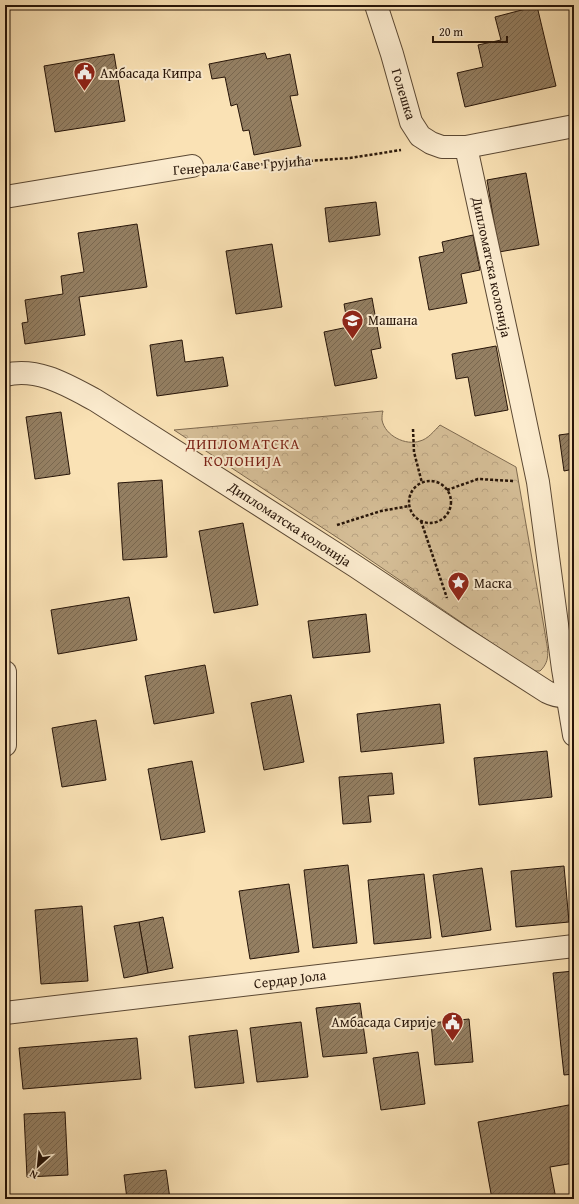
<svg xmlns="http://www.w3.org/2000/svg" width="579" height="1204" font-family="'Gentium Book Plus',serif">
  <defs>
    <pattern id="park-crowns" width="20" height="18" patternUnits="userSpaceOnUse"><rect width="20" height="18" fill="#d6bf98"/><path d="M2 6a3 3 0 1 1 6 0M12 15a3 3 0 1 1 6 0" fill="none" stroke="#b8a382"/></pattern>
    <pattern id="building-hatch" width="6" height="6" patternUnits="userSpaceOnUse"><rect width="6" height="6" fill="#947f62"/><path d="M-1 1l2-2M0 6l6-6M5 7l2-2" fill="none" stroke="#79674f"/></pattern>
  </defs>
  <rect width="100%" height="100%" fill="#fae2b5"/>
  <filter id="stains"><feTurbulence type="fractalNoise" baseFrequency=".005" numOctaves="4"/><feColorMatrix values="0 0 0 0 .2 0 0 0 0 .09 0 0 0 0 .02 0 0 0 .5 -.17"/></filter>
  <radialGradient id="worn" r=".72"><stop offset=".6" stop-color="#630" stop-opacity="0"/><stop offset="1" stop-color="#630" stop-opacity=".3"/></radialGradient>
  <path fill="url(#park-crowns)" stroke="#7e6a50" d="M383,411C382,414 382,417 382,420C385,436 406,446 420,441C428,439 434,431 440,425L516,467L545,633C547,648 552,660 540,671H534L525,666L347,544L174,430Z"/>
  <g fill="url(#building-hatch)" stroke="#261408">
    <polygon points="537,6 556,86 465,107 457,73 483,67 478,45 501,40 495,17"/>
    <polygon points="265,53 267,59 290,54 298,95 290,96 301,146 254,155 249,130 243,131 237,104 231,106 225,77 212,79 209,64"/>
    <polygon points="114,54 125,121 55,132 44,66"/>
    <polygon points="526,173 539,245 499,252 487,180"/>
    <polygon points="376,202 380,235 329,242 325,208"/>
    <polygon points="137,224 147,287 79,297 85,335 25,344 22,323 28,322 25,300 63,294 61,276 84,272 78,233"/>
    <polygon points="473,235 480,270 461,274 467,303 429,310 419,257 444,252 442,242"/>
    <polygon points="272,244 282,307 236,314 226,251"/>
    <polygon points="372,298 381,348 371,350 377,378 335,386 324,332 348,327 344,304"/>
    <polygon points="182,340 185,362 223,357 228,386 157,396 150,345"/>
    <polygon points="496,346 508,410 475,416 468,377 456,379 452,354"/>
    <polygon points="61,412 70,474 35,479 26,417"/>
    <polygon points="574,433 574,469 564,471 559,435"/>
    <polygon points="162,480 167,557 123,560 118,483"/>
    <polygon points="243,523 258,605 214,613 199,531"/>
    <polygon points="129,597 137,640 58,654 51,610"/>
    <polygon points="366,614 370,652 313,658 308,621"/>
    <polygon points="205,665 214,713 154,724 145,676"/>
    <polygon points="291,695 304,762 264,770 251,703"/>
    <polygon points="440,704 444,743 361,752 357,714"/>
    <polygon points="96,720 106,780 62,787 52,728"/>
    <polygon points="547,751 552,797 479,805 474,758"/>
    <polygon points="192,761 205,832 161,840 148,769"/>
    <polygon points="392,773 394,794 368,796 371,822 343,824 339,777"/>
    <polygon points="348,865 357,943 313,948 304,870"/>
    <polygon points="564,866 569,922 516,927 511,871"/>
    <polygon points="482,868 491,930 442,937 433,875"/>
    <polygon points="424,874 431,938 374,944 368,880"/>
    <polygon points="289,884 299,952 250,959 239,891"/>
    <polygon points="82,906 88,981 41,984 35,910"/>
    <polygon points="163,917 173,968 148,973 139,922"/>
    <polygon points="139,922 148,973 124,978 114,926"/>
    <polygon points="574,971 574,1074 564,1075 553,973"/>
    <polygon points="360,1003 367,1053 323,1057 316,1008"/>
    <polygon points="469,1019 473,1062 435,1065 431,1023"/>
    <polygon points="301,1022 308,1077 257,1082 250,1028"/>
    <polygon points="237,1030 244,1083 195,1088 189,1036"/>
    <polygon points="137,1038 141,1079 23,1089 19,1048"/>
    <polygon points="418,1052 425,1104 381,1110 373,1058"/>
    <polygon points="574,1104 574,1163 550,1167 556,1199 492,1199 478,1122"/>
    <polygon points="65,1112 68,1175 27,1177 24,1114"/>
    <polygon points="166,1170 170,1199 127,1199 124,1175"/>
    <polygon points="383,1195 384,1199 362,1199"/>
    <polygon points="273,1196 274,1199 260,1199"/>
  </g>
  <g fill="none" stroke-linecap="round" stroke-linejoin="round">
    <defs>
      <g id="minor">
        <polyline points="376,5 392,54 411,122 420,136 431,143 442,147 466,147 574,126"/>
        <polyline points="466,147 516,377 538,482 563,669 574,735"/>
        <polyline points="5,197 192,166"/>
        <path d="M5,375C38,367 67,385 95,400L355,566L460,636L547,692C555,696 560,697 568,696"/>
        <polyline points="5,672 5,745"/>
        <polyline points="5,1013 574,946"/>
      </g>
    </defs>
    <use href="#minor" stroke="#5b4833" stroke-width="24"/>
    <g stroke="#261408" stroke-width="2.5" stroke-dasharray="3 2" stroke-linecap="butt">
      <polyline points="215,166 238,166 350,158 401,150"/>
      <polyline points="413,429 414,452 422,483"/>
      <circle cx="430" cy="502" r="21"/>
      <polyline points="447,490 478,479 513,481"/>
      <polyline points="421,521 447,598"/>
      <polyline points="337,525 381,511 409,506"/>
    </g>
    <use href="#minor" stroke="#fceccf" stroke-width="22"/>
  </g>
  <defs>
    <symbol id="civic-pin" viewBox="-11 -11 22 30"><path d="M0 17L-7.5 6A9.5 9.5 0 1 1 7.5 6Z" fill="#8f2418" stroke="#fceccf"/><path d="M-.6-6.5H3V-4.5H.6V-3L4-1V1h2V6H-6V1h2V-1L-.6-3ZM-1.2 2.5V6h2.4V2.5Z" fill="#fff"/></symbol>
    <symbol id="school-pin" viewBox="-11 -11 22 30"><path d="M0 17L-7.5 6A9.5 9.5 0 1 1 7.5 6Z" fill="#8f2418" stroke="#fceccf"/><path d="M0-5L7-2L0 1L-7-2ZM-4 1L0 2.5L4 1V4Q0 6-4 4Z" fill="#fff"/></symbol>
    <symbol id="sight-pin" viewBox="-11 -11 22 30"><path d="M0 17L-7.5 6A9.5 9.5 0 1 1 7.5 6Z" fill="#8f2418" stroke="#fceccf"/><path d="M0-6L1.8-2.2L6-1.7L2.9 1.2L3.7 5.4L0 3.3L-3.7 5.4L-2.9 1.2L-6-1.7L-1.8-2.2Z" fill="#fff"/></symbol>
  </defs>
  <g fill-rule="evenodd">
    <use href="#civic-pin" x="72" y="60" width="25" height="34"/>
    <use href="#school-pin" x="340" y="308" width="25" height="34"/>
    <use href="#sight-pin" x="446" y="570" width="25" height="34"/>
    <use href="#civic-pin" x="440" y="1010" width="25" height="34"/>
  </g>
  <g text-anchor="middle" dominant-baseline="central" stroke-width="4" stroke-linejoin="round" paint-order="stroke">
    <g font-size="14" fill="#261408" stroke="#fceccf" text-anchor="start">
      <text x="100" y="73">Амбасада Кипра</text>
      <text x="368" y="320">Машана</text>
      <text x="474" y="583">Маска</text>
      <text x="436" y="1022" text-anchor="end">Амбасада Сирије</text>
    </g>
    <g font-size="14" fill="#261408" stroke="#fceccf">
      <text transform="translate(404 94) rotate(73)">Голешка</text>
      <text transform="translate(242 165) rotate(-4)">Генерала Саве Грујића</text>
      <text transform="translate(492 267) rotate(78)">Дипломатска колонија</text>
      <text transform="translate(290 524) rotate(33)">Дипломатска колонија</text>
      <text transform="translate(290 979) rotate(-7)">Сердар Јола</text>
    </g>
    <g font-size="15" letter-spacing="1" fill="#7a1f14" stroke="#fceccf">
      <text x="243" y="443">ДИПЛОМАТСКА<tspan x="243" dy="17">КОЛОНИЈА</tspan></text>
    </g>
  </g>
  <rect width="579" height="1204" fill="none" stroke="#fae2b5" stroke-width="20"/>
  <rect x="6" y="6" width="567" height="1192" fill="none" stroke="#261408" stroke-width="2"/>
  <rect x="10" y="10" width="559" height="1184" fill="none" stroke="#261408"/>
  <g transform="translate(38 1166) rotate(207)" stroke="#fceccf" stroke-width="3" paint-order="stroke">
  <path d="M0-3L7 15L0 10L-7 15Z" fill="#261408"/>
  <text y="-6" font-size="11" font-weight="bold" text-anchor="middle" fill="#261408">N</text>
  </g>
  <path d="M433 36v6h74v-6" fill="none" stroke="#261408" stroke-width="2"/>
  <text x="439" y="36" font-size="12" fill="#261408" stroke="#fceccf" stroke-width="3" paint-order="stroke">20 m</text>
  <rect width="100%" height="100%" filter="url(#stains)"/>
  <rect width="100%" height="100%" fill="url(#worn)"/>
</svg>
